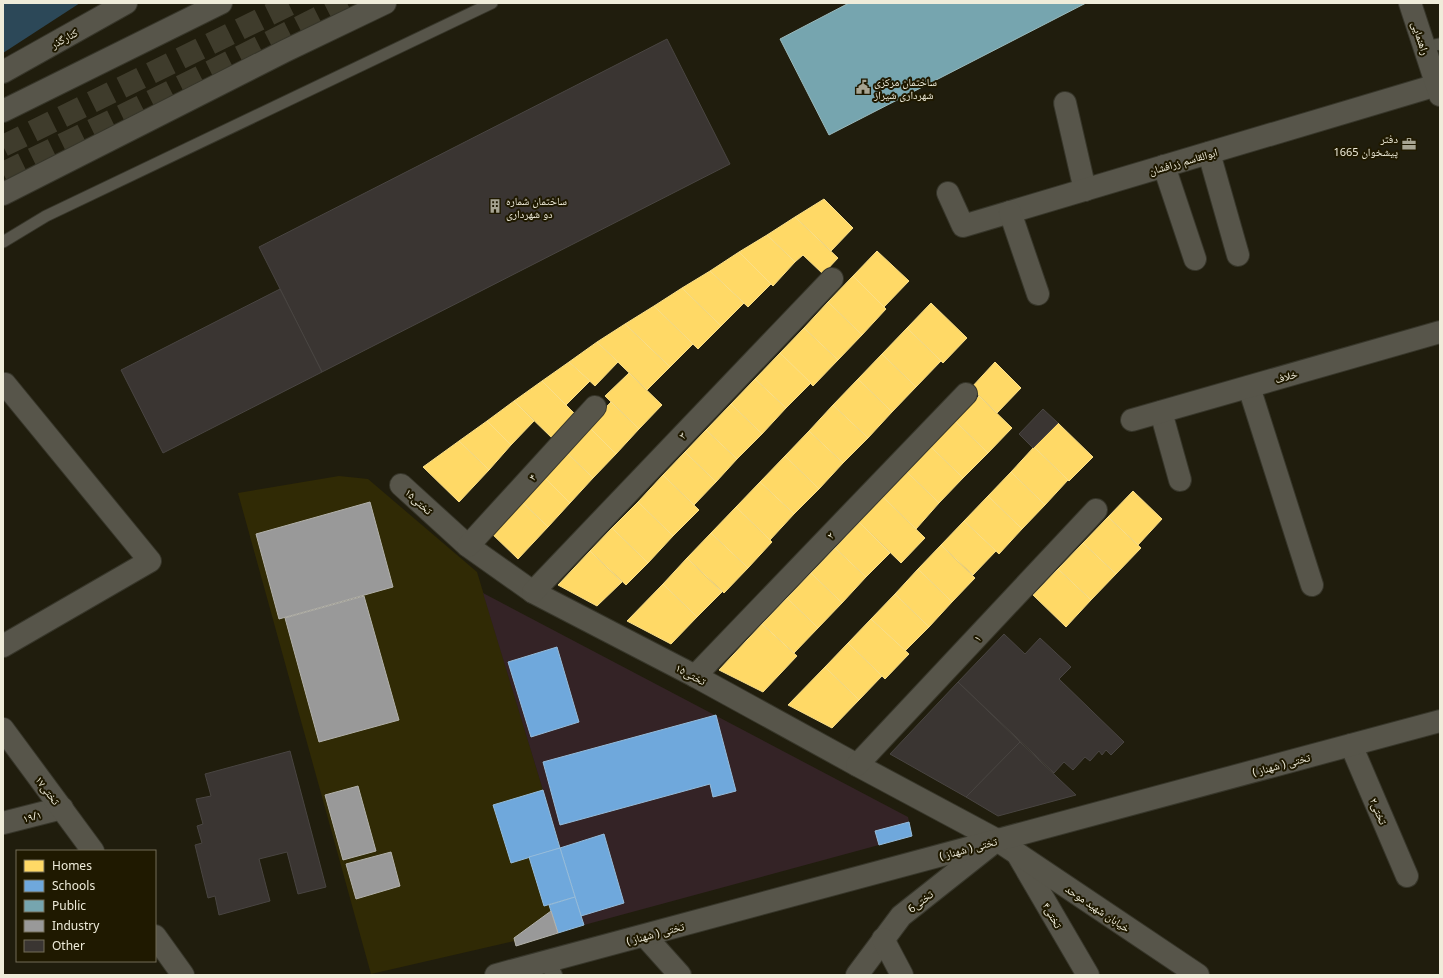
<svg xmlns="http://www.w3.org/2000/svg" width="1443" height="978" font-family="'Noto Sans','Noto Naskh Arabic',sans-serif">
  <rect width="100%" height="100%" fill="#201d0d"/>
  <polygon fill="#302a05" points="339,476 368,479 477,572 584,925 516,946 514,941 371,974 238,493"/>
  <polygon fill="#342326" points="483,593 908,817 912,836 584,925"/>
  <polygon fill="#2c4858" points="3,3 80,3 3,53"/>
  <g fill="#ffd966" stroke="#fadf89">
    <polygon points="824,199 853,228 831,251 795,217"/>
    <polygon points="795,217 838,258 823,274 803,255 795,262 767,235"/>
    <polygon points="767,235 795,262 773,286 739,252"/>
    <polygon points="877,251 909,281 884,307 853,276"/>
    <polygon points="739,252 771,284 748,307 710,271"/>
    <polygon points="710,271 744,303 721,326 682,288"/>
    <polygon points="853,276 886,309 862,335 828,302"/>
    <polygon points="682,288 721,326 698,349 654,306"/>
    <polygon points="828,302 862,335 838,360 804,328"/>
    <polygon points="931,303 967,338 943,363 907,328"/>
    <polygon points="654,306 693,344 670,367 625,324"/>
    <polygon points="625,324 670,367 647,390 597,342"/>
    <polygon points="804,328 838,360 813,386 780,353"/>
    <polygon points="907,328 941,361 916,387 882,354"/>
    <polygon points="597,342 618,362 595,386 569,362"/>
    <polygon points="780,353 811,383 786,408 755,379"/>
    <polygon points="882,354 916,387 892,412 858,379"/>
    <polygon points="569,362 590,381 566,405 542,381"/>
    <polygon points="995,362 1021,388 997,413 971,388"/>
    <polygon points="629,373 662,405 639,429 605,396"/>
    <polygon points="755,379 786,408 762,434 731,404"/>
    <polygon points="858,379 892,412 868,438 833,405"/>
    <polygon points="542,381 577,416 554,440 514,401"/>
    <polygon points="979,396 1012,428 988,453 955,421"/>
    <polygon points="514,401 534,421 511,445 487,421"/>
    <polygon points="611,402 639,429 616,454 588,426"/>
    <polygon points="731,404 762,434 737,459 706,430"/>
    <polygon points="833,405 868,438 843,463 809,431"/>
    <polygon points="487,421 511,445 489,470 459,441"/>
    <polygon points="955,421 988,453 963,478 931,447"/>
    <polygon points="1058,423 1093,457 1069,481 1034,447"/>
    <polygon points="588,426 616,454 593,478 565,451"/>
    <polygon points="706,430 737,459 716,482 685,452"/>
    <polygon points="809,431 843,463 819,489 785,456"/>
    <polygon points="459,441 489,470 459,502 423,467"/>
    <polygon points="931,447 963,478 939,503 907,472"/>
    <polygon points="1034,447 1068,480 1045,505 1011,472"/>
    <polygon points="565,451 593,478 570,503 542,475"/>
    <polygon points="685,452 716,482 694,505 663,475"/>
    <polygon points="785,456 819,489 794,514 760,482"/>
    <polygon points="907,472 939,503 916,529 883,497"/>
    <polygon points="1011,472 1045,505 1022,529 988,496"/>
    <polygon points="542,475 570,503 548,527 520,500"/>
    <polygon points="663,475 699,510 673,536 638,502"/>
    <polygon points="760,482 794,514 770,540 736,507"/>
    <polygon points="1133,491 1162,519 1138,545 1108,517"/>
    <polygon points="988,496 1022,529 999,554 964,521"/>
    <polygon points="883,497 925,538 901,563 859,522"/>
    <polygon points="520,500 548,527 518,559 490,532"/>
    <polygon points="638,502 673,536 648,563 612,528"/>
    <polygon points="736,507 772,542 748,568 711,533"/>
    <polygon points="1108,517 1141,548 1116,574 1083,543"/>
    <polygon points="964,521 996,551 973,575 941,545"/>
    <polygon points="859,522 890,553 866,577 835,548"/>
    <polygon points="612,528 648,563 626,585 590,551"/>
    <polygon points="711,533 748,568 724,593 687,558"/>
    <polygon points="1083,543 1116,574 1091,600 1058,569"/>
    <polygon points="941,545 975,578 952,602 918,569"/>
    <polygon points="835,548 866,577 842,603 811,573"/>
    <polygon points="590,551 622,582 597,606 558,585"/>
    <polygon points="687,558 722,592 697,617 663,584"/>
    <polygon points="918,569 952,602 929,627 895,594"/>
    <polygon points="1058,569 1091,600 1066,627 1033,595"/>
    <polygon points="811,573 842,603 818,628 787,598"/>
    <polygon points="663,584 697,617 671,644 627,621"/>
    <polygon points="895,594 929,627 905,651 871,619"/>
    <polygon points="787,598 818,628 794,653 762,624"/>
    <polygon points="871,619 909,654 885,679 848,643"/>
    <polygon points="762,624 797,656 763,692 719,670"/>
    <polygon points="848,643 882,676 859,700 825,667"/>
    <polygon points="825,667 859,700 832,728 788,705"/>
  </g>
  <g fill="#6fa8dc" stroke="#95bcdb">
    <polygon points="557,647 579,722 531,737 508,662"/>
    <polygon points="716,715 736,791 713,797 710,784 560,825 543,762"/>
    <polygon points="543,790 560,848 511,863 493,805"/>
    <polygon points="909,822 912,836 879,845 875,831"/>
    <polygon points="604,834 624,903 581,916 560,848"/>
    <polygon points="560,848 575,897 544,906 529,857"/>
    <polygon points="575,897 584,925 558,933 549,905"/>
  </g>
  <polygon fill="#76a5af" stroke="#9ababc" points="849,3 1086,3 829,135 780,39"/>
  <g fill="#999" stroke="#b3b2ac">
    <polygon points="370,502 393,587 279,619 256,534"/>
    <polygon points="364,596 399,720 319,742 285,618"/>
    <polygon points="358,786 376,851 343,860 325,795"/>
    <polygon points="391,852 400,886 356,899 346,864"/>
    <polygon points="551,911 558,933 516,946 514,938"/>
  </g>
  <g fill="#3a3532" stroke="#494542">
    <polygon points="667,39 730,164 322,372 259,247"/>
    <polygon points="280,289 322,372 163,453 121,370"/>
    <polygon points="1043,409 1058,423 1033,448 1019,434"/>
    <polygon points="1004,634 1025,654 1040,638 1071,667 1059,679 1124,742 1111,755 1106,750 1102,755 1099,751 1090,761 1085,757 1073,770 1064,762 1054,773 958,682"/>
    <polygon points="958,682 1020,742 966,797 890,754"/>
    <polygon points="1020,742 1076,795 998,816 966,797"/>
    <polygon points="290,751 326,887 298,894 287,852 259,859 270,901 219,915 215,896 208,898 195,845 202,843 197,826 203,824 196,799 211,796 205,774"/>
  </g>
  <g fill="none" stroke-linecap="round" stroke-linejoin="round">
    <g stroke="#3f3c2c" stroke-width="22" stroke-dasharray="22 11" stroke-linecap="butt">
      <polyline points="3,146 293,3"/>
      <polyline points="3,173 125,114 347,3"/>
    </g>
    <defs>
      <g id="service">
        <polyline points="1424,47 1440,44"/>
        <polyline points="3,242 46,216 492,3"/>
      </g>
      <polyline id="pedestrian" points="548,962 554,975"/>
      <g id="minor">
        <polyline points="1065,103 1085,190"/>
        <polyline points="1209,153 1238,255"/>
        <polyline points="1164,166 1195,259"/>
        <polyline points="948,193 963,226 1437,85"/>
        <polyline points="1010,212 1038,294"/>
        <polyline points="1249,387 1312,585"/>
        <polyline points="1161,412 1180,480"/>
        <polyline points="1132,420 1440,332"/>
        <polyline points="401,485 468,546 533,592 695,676 857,765 997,840 901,916 857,975"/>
        <polyline points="468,546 595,407"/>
        <polyline points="533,592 832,279"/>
        <polyline points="3,646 150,561 5,384"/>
        <polyline points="695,676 966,394"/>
        <polyline points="1351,745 1407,876"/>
        <polyline points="857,765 1096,510"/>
        <polyline points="3,823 62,808"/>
        <polyline points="1018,855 1088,975"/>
        <polyline points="645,936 680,975"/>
        <polyline points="883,939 902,975"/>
      </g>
      <g id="tertiary">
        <polyline points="1410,3 1440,95"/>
        <polyline points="3,729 93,851"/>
        <polyline points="997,840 1198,975"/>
        <polyline points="155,936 183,975"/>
        <polyline points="496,975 1440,721"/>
      </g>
      <g id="secondary">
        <polyline points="3,72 126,3"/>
        <polyline points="3,111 221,3"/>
        <polyline points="3,194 285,51 385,3"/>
      </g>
    </defs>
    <use href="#service" stroke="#37362a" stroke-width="13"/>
    <use href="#pedestrian" stroke="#37362a" stroke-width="18"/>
    <use href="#minor" stroke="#37362a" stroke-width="24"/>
    <use href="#tertiary" stroke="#37362a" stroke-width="24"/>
    <use href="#secondary" stroke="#37362a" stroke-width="24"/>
    <use href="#service" stroke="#57554a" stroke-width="11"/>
    <use href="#pedestrian" stroke="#57554a" stroke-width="16"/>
    <use href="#minor" stroke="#57554a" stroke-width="22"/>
    <use href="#tertiary" stroke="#57554a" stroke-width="22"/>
    <use href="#secondary" stroke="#57554a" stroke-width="22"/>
  </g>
  <defs>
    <symbol id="civic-bare" viewBox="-9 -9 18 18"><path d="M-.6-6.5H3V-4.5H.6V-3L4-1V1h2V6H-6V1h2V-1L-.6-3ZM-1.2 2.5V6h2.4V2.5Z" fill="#a7a492" stroke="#1f1900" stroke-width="2.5" paint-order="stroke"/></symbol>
    <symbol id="office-bare" viewBox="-9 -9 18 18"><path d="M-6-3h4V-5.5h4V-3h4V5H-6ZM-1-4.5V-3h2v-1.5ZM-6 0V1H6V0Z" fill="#a7a492" stroke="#1f1900" stroke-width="2.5" paint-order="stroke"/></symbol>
    <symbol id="building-bare" viewBox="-9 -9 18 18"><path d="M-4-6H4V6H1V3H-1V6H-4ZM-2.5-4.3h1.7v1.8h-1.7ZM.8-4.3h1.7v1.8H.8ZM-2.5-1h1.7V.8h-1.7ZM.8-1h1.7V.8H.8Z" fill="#a7a492" stroke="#1f1900" stroke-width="2.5" paint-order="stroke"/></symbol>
  </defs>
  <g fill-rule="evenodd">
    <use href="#civic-bare" x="853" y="77" width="20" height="20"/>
    <use href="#office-bare" x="1399" y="134" width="20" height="20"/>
    <use href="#building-bare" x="485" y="196" width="20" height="20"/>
  </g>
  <g text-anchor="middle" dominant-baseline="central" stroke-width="4" stroke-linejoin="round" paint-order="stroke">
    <g font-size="11" fill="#efecda" stroke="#1f1900">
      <text transform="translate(64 38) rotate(-29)">کنارگذر</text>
      <text transform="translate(1421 38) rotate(72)">راهنمایی</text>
      <text transform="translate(1183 161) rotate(-16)">ابوالقاسم زرافشان</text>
      <text transform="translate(1286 376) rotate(-16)">خلاف</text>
      <text transform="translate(682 435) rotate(-46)">۳</text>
      <text transform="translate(532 477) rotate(-47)">۴</text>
      <text transform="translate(419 501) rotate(42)">تختی۱۵</text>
      <text transform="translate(830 535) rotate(-46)">۲</text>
      <text transform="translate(977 638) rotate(-47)">۱</text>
      <text transform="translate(691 674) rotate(28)">تختی۱۵</text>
      <text transform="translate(1281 764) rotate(-15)">تختی ( شهناز )</text>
      <text transform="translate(48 790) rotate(53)">تختی۱۷</text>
      <text transform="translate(1379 811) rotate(67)">تختی۲</text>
      <text transform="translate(32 816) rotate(-14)">۱۹/۱</text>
      <text transform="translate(968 848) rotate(-15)">تختی ( شهناز )</text>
      <text transform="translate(920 901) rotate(-38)">6تختی</text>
      <text transform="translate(1098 908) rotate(34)">خیابان شهید موحد</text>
      <text transform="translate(1053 915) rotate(60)">تختی۴</text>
      <text transform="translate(655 933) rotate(-15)">تختی ( شهناز )</text>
    </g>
    <g font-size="11" fill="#efecda" stroke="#1f1900" text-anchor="start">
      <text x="874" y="81">ساختمان مرکزی<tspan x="874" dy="13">شهرداری شیراز</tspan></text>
      <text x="1398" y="138" text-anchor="end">دفتر<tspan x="1398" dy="13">پیشخوان 1665</tspan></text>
      <text x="506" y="200">ساختمان شماره<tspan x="506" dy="13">دو شهرداری</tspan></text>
    </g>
  </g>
  <rect width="1443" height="978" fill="none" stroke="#efecda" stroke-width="8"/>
  <rect x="16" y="850" width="140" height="112" fill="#1f1900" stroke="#726d57"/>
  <rect x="24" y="860" width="20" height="12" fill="#ffd966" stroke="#726d57"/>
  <text x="52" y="870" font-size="12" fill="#efecda">Homes</text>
  <rect x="24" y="880" width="20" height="12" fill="#6fa8dc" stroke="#726d57"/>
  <text x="52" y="890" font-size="12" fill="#efecda">Schools</text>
  <rect x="24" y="900" width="20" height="12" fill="#76a5af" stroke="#726d57"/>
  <text x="52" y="910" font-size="12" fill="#efecda">Public</text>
  <rect x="24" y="920" width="20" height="12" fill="#999999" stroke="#726d57"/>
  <text x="52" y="930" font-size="12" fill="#efecda">Industry</text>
  <rect x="24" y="940" width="20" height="12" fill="#3a3532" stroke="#726d57"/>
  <text x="52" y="950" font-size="12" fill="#efecda">Other</text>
</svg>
